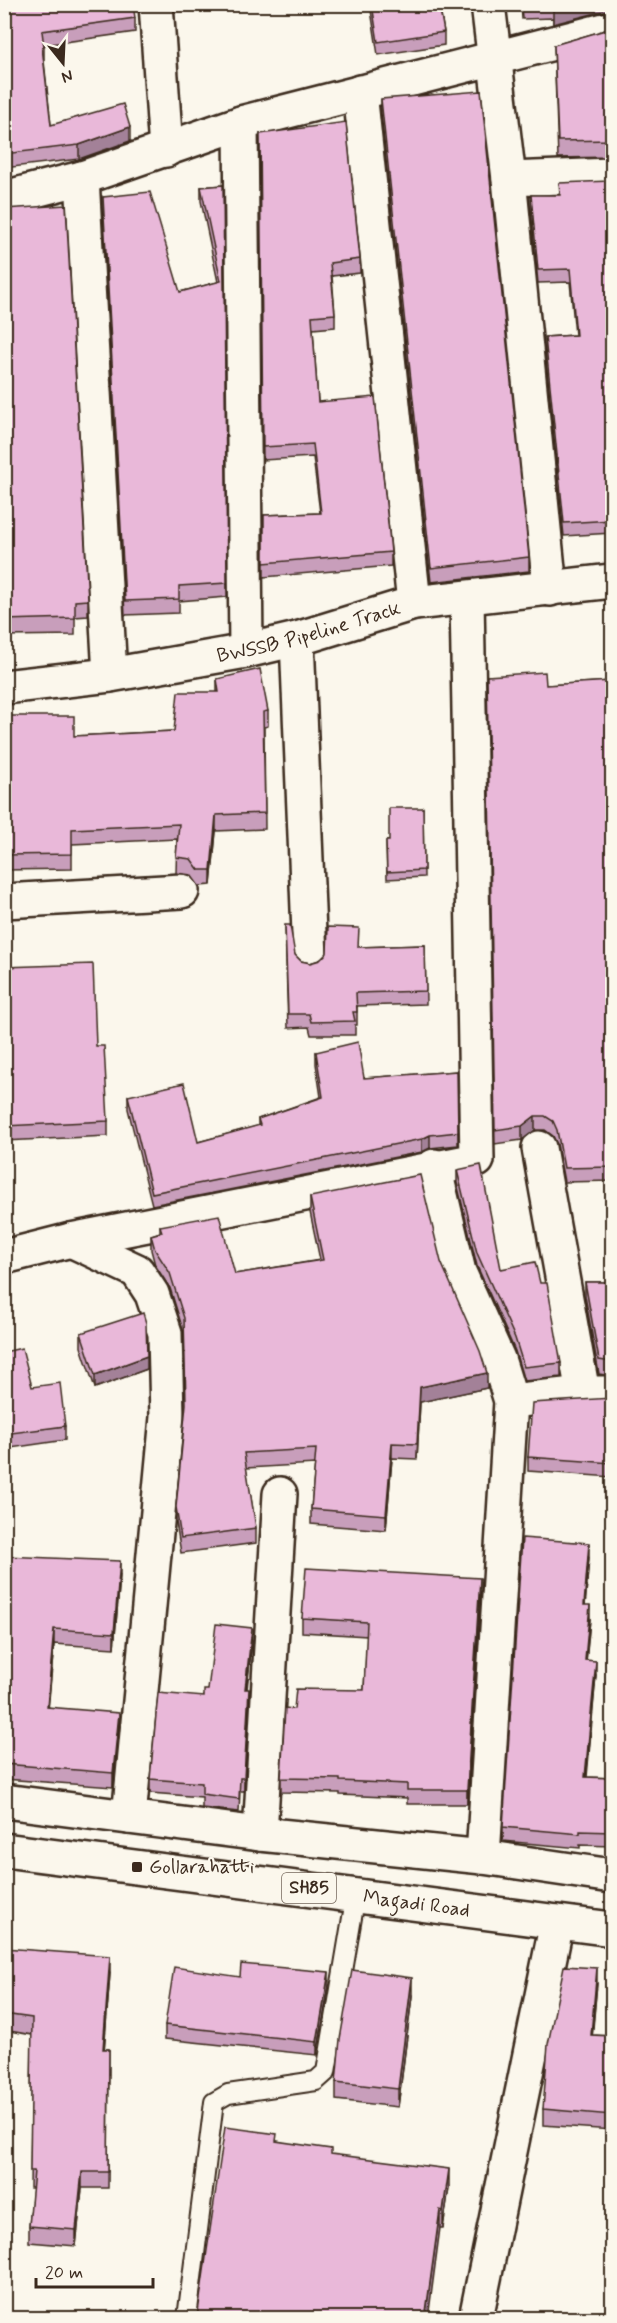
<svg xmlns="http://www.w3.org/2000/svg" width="617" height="2323" font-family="Mynerve,sans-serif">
  <rect width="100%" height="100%" fill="#fbf7ec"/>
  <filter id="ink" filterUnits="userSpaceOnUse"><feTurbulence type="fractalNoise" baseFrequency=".0167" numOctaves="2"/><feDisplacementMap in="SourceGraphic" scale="12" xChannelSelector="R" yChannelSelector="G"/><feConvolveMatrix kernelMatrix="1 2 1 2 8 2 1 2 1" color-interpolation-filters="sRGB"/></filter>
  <g filter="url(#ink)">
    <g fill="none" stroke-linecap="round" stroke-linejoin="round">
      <defs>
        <polyline id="service" points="187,2318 214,2102 228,2094 316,2081 326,2072 356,1894"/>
        <g id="minor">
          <polyline points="156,4 166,150"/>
          <polyline points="488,4 509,179 550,589"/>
          <polyline points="360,92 414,603"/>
          <polyline points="241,123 246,651"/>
          <polyline points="82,178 110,675"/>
          <polyline points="509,179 612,175"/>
          <polyline points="4,198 82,178 241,123 612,28"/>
          <polyline points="297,639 310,958"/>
          <polyline points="4,901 182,891"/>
          <polyline points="539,1148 583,1393"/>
          <polyline points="434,1166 459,1272 498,1359 511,1401 483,1857"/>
          <polyline points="71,1240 137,1271 152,1294 165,1333 167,1417 129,1817"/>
          <polyline points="4,1257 71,1240 477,1160 467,598"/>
          <polyline points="511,1401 583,1393 612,1393"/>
          <polyline points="260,1834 280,1494"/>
          <polyline points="476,2318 557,1922"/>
        </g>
        <g id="tertiary">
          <path id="s1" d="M4,687L110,675L246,651L297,639L414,603L612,581"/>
        </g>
        <g id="primary">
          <polyline points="4,1801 260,1834 483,1857 612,1876"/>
          <path id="s2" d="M4,1850L612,1929"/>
        </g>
      </defs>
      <use href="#service" stroke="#3b2a1e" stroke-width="22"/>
      <use href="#minor" stroke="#3b2a1e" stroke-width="38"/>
      <use href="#tertiary" stroke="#3b2a1e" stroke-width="38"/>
      <use href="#primary" stroke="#3b2a1e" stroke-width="38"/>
      <use href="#service" stroke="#fbf7ec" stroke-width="18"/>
      <use href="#minor" stroke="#fbf7ec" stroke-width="33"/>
      <use href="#tertiary" stroke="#fbf7ec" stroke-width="33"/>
      <use href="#primary" stroke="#fbf7ec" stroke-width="33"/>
    </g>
    <g fill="#c89ebb" stroke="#3b2a1e" stroke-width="1.5">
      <polygon points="4,4 135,18 135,32 44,45 44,61 51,125 130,141 79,159 4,168"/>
      <polygon points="370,4 439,4 444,32 444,45 378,55"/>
      <polygon points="521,4 612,4 612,10 608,10 553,24 553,18 522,19"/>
      <polygon points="612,28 612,157 558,158 554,45"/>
      <polygon points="381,99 529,557 529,571 431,582 381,113"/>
      <polygon points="260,134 360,259 360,273 332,276 335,314 335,327 313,329 318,402 391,552 391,566 264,577 264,515 320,513 313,457 263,460"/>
      <polygon points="223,185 227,597 179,601 179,613 125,615 103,211 103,197 180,292 218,282 201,201 201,187"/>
      <polygon points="531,195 612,199 612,533 564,536 545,350 545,337 575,335 570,282 538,283 531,208"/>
      <polygon points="4,209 88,600 88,616 75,617 75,635 4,636"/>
      <polygon points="487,676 546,685 612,681 612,1181 564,1182 557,1144 553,1136 545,1130 535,1130 522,1140 495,1144"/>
      <polygon points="217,679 268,711 268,726 264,727 265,829 216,831 211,885 199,886 191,875 176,873 177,839 72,844 72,869 4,870 4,716 74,736 174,731 217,692"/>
      <polygon points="423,808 424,877 387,879 386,841 389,841"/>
      <polygon points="285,925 295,955 301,961 310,963 358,947 425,945 426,1004 357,1006 357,1025 355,1025 355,1035 311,1035 309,1027 288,1028"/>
      <polygon points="4,967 96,1046 108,1121 108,1136 4,1141"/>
      <polygon points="316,1052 364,1078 457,1071 458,1145 430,1148 422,1152 152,1205 128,1109 128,1096 198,1142 258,1126 258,1119 321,1097 316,1064"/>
      <polygon points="457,1170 501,1269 561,1363 561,1377 524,1381 515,1351 477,1266 457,1183"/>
      <polygon points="310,1197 441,1262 487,1388 420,1402 417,1459 392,1458 386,1530 311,1524 311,1509 315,1464 246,1468 256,1528 256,1543 181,1553 176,1522 176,1507 185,1407 184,1333 170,1288 155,1265 151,1250 151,1235 160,1232 160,1226 235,1274 320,1260 310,1212"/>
      <polygon points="585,1282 612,1282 612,1376 599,1374 585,1296"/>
      <polygon points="81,1333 147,1369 95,1388 81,1347"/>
      <polygon points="4,1352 32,1387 65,1426 65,1440 4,1449"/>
      <polygon points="612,1398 612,1477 528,1471 528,1457"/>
      <polygon points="4,1556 120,1575 114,1648 54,1644 48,1707 119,1728 113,1787 4,1779"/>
      <polygon points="589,1557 585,1605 590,1619 586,1660 596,1675 587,1777 612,1778 612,1846 580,1845 580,1848 503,1841 503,1827"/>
      <polygon points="480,1592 467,1804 407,1804 407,1798 340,1795 340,1793 281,1792 281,1778 294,1709 364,1690 367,1636 302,1632 302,1618"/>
      <polygon points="252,1642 247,1689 249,1702 244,1791 240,1791 239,1812 202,1808 202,1797 150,1793 150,1779 208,1690"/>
      <polygon points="4,1948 110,1973 104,2049 109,2049 108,2188 82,2188 76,2246 29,2242 29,2226 33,2188 30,2188 32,2035 4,2030"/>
      <polygon points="240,1977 329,1985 317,2055 165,2039 165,2025"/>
      <polygon points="597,1983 592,2035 612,2036 612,2130 543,2125 543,2109"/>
      <polygon points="412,1996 398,2107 336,2100 336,2082"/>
      <polygon points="277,2141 331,2155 449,2187 443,2228 440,2228 197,2319"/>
    </g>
    <g fill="#a38198" stroke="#3b2a1e" stroke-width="1.5">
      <polygon points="562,4 608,4 608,10 553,24 553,7"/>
      <polygon points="130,127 130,141 79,159 79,145"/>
      <polygon points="216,815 216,831 211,885 211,870"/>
      <polygon points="535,1116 535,1130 522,1140 522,1126"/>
      <polygon points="430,1135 430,1148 422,1152 422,1139"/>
      <polygon points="147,1356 147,1369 95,1388 95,1375"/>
      <polygon points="487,1373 487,1388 420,1402 417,1459 420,1387"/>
      <polygon points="392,1443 392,1458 386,1530 386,1515"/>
      <polygon points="589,1543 589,1557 584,1619 584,1605"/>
      <polygon points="120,1561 120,1575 114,1648 114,1633"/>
      <polygon points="480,1578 480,1592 467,1804 467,1790"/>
      <polygon points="590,1605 590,1619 585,1674 585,1660"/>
      <polygon points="252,1628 252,1642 245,1702 245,1689"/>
      <polygon points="54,1629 54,1644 47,1722 47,1707"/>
      <polygon points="596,1661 596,1675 585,1791 585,1777"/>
      <polygon points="249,1689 249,1702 244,1791 244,1778"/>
      <polygon points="119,1713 119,1728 113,1787 113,1773"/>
      <polygon points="110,1956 110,1973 103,2066 103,2049"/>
      <polygon points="597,1968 597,1983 591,2051 591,2035"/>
      <polygon points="329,1972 329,1985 317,2055 317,2042"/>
      <polygon points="412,1978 412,1996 398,2107 398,2089"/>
      <polygon points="449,2169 449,2187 443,2228 443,2211"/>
      <polygon points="82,2172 82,2188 76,2246 76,2230"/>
      <polygon points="440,2210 440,2228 428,2319 425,2319"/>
    </g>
    <g fill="#e9b8d9" stroke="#3b2a1e" stroke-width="1.5">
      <polygon points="4,4 133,4 135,18 42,31 44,47 42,47 51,125 123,104 130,127 79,145 4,154"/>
      <polygon points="372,4 439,4 444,32 378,42"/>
      <polygon points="553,4 562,4 553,7"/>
      <polygon points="612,28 612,140 558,141 554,45"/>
      <polygon points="481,91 529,557 431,568 381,99"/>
      <polygon points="346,122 360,259 330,263 335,314 312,316 318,402 375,397 391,552 264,563 264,515 321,513 313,444 263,447 260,134"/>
      <polygon points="610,181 612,199 612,520 564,523 545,337 576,335 570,269 538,270 531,195 560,195 559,183"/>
      <polygon points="223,185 227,583 179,586 179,599 125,601 103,197 150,192 180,292 221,281 201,187"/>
      <polygon points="66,205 88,600 75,601 75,618 4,620 4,209"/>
      <polygon points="260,669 268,711 263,712 265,813 216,815 211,870 199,870 191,859 176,857 179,824 72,829 72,854 4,855 4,716 74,716 74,736 174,731 178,692 219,692 217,679"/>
      <polygon points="545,672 546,685 612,681 612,1167 564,1168 557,1130 553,1121 545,1116 535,1116 522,1126 495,1130 487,676"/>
      <polygon points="389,808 423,808 424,870 387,872 386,841 389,841"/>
      <polygon points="285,925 290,925 295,955 301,961 310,963 320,960 327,953 328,927 359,928 358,947 425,945 426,991 356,993 357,1012 353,1012 355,1021 311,1022 309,1014 288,1014"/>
      <polygon points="93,964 96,1046 104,1046 108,1121 4,1126 4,967"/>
      <polygon points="358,1042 364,1078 457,1071 458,1132 430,1135 422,1139 152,1193 128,1096 184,1083 198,1142 260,1125 258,1119 323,1097 316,1052"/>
      <polygon points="481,1165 501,1269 535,1262 540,1283 547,1283 561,1363 524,1367 515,1338 477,1253 457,1170"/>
      <polygon points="420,1175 441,1262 480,1351 487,1373 420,1387 417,1444 392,1443 386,1515 311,1509 316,1449 244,1453 256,1528 181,1538 176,1507 186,1404 184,1318 170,1273 155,1250 151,1235 162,1232 160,1226 219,1215 235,1274 323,1260 310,1197"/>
      <polygon points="585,1282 612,1282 612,1362 599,1360"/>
      <polygon points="143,1313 146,1323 147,1356 95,1375 81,1333"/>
      <polygon points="22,1348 32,1387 60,1383 65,1426 4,1434 4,1352"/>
      <polygon points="612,1398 612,1463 528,1457 532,1403"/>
      <polygon points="522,1538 589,1543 584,1605 590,1605 585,1660 596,1661 585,1777 612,1778 612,1832 580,1831 580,1834 503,1827"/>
      <polygon points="4,1556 120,1561 114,1633 54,1629 47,1707 119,1713 113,1773 4,1764"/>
      <polygon points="306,1568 480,1578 467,1790 407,1790 407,1784 340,1781 340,1779 281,1778 285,1708 294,1709 296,1689 364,1690 367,1622 302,1618"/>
      <polygon points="216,1624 252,1628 245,1689 249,1689 244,1778 240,1778 239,1799 202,1794 202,1783 150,1779 158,1693 204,1697 204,1690 208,1690"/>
      <polygon points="4,1948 110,1956 103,2049 109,2049 108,2172 82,2172 76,2230 29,2226 34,2171 30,2171 32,2018 4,2014"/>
      <polygon points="241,1964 329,1972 317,2042 165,2025 174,1967 240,1977"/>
      <polygon points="564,1966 597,1968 591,2035 612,2036 612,2115 543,2109 548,2044"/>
      <polygon points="352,1970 412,1978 398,2089 336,2082 340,2039"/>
      <polygon points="225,2127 277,2134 276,2141 331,2149 331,2154 449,2169 443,2211 440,2210 425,2319 197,2319"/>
    </g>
  </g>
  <rect fill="#3b2a1e" stroke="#fbf7ec" stroke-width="2" x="131" y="1861" width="12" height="12" rx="3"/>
  <g text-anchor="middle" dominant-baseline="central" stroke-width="4.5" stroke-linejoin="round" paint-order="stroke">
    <rect fill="#fbf7ec" stroke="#75685c" stroke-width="1.5" x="282" y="1873" width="54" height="30" rx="4.5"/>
    <g font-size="18" font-weight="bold" fill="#3b2a1e">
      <text x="309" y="1888">SH85</text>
    </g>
    <g font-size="20" fill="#3b2a1e" stroke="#fbf7ec">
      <text stroke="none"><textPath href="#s1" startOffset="310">BWSSB Pipeline Track</textPath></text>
      <text stroke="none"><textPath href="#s2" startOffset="416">Magadi Road</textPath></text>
    </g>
    <g font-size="20" fill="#3b2a1e" stroke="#fbf7ec" text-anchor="start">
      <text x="149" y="1867">Gollarahatti</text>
    </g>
  </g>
  <rect width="617" height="2323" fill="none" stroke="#fbf7ec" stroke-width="24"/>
  <rect x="12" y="12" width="593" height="2299" fill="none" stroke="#3b2a1e" stroke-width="2" filter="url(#ink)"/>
  <g transform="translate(63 63) rotate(162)" stroke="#fbf7ec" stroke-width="4.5" paint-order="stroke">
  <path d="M0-4.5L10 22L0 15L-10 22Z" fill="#3b2a1e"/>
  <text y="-9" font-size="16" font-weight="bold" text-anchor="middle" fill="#3b2a1e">N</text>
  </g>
  <path d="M36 2278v9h117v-9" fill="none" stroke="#3b2a1e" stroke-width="3"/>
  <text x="45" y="2278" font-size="18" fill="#3b2a1e" stroke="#fbf7ec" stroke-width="4.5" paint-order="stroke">20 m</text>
</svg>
